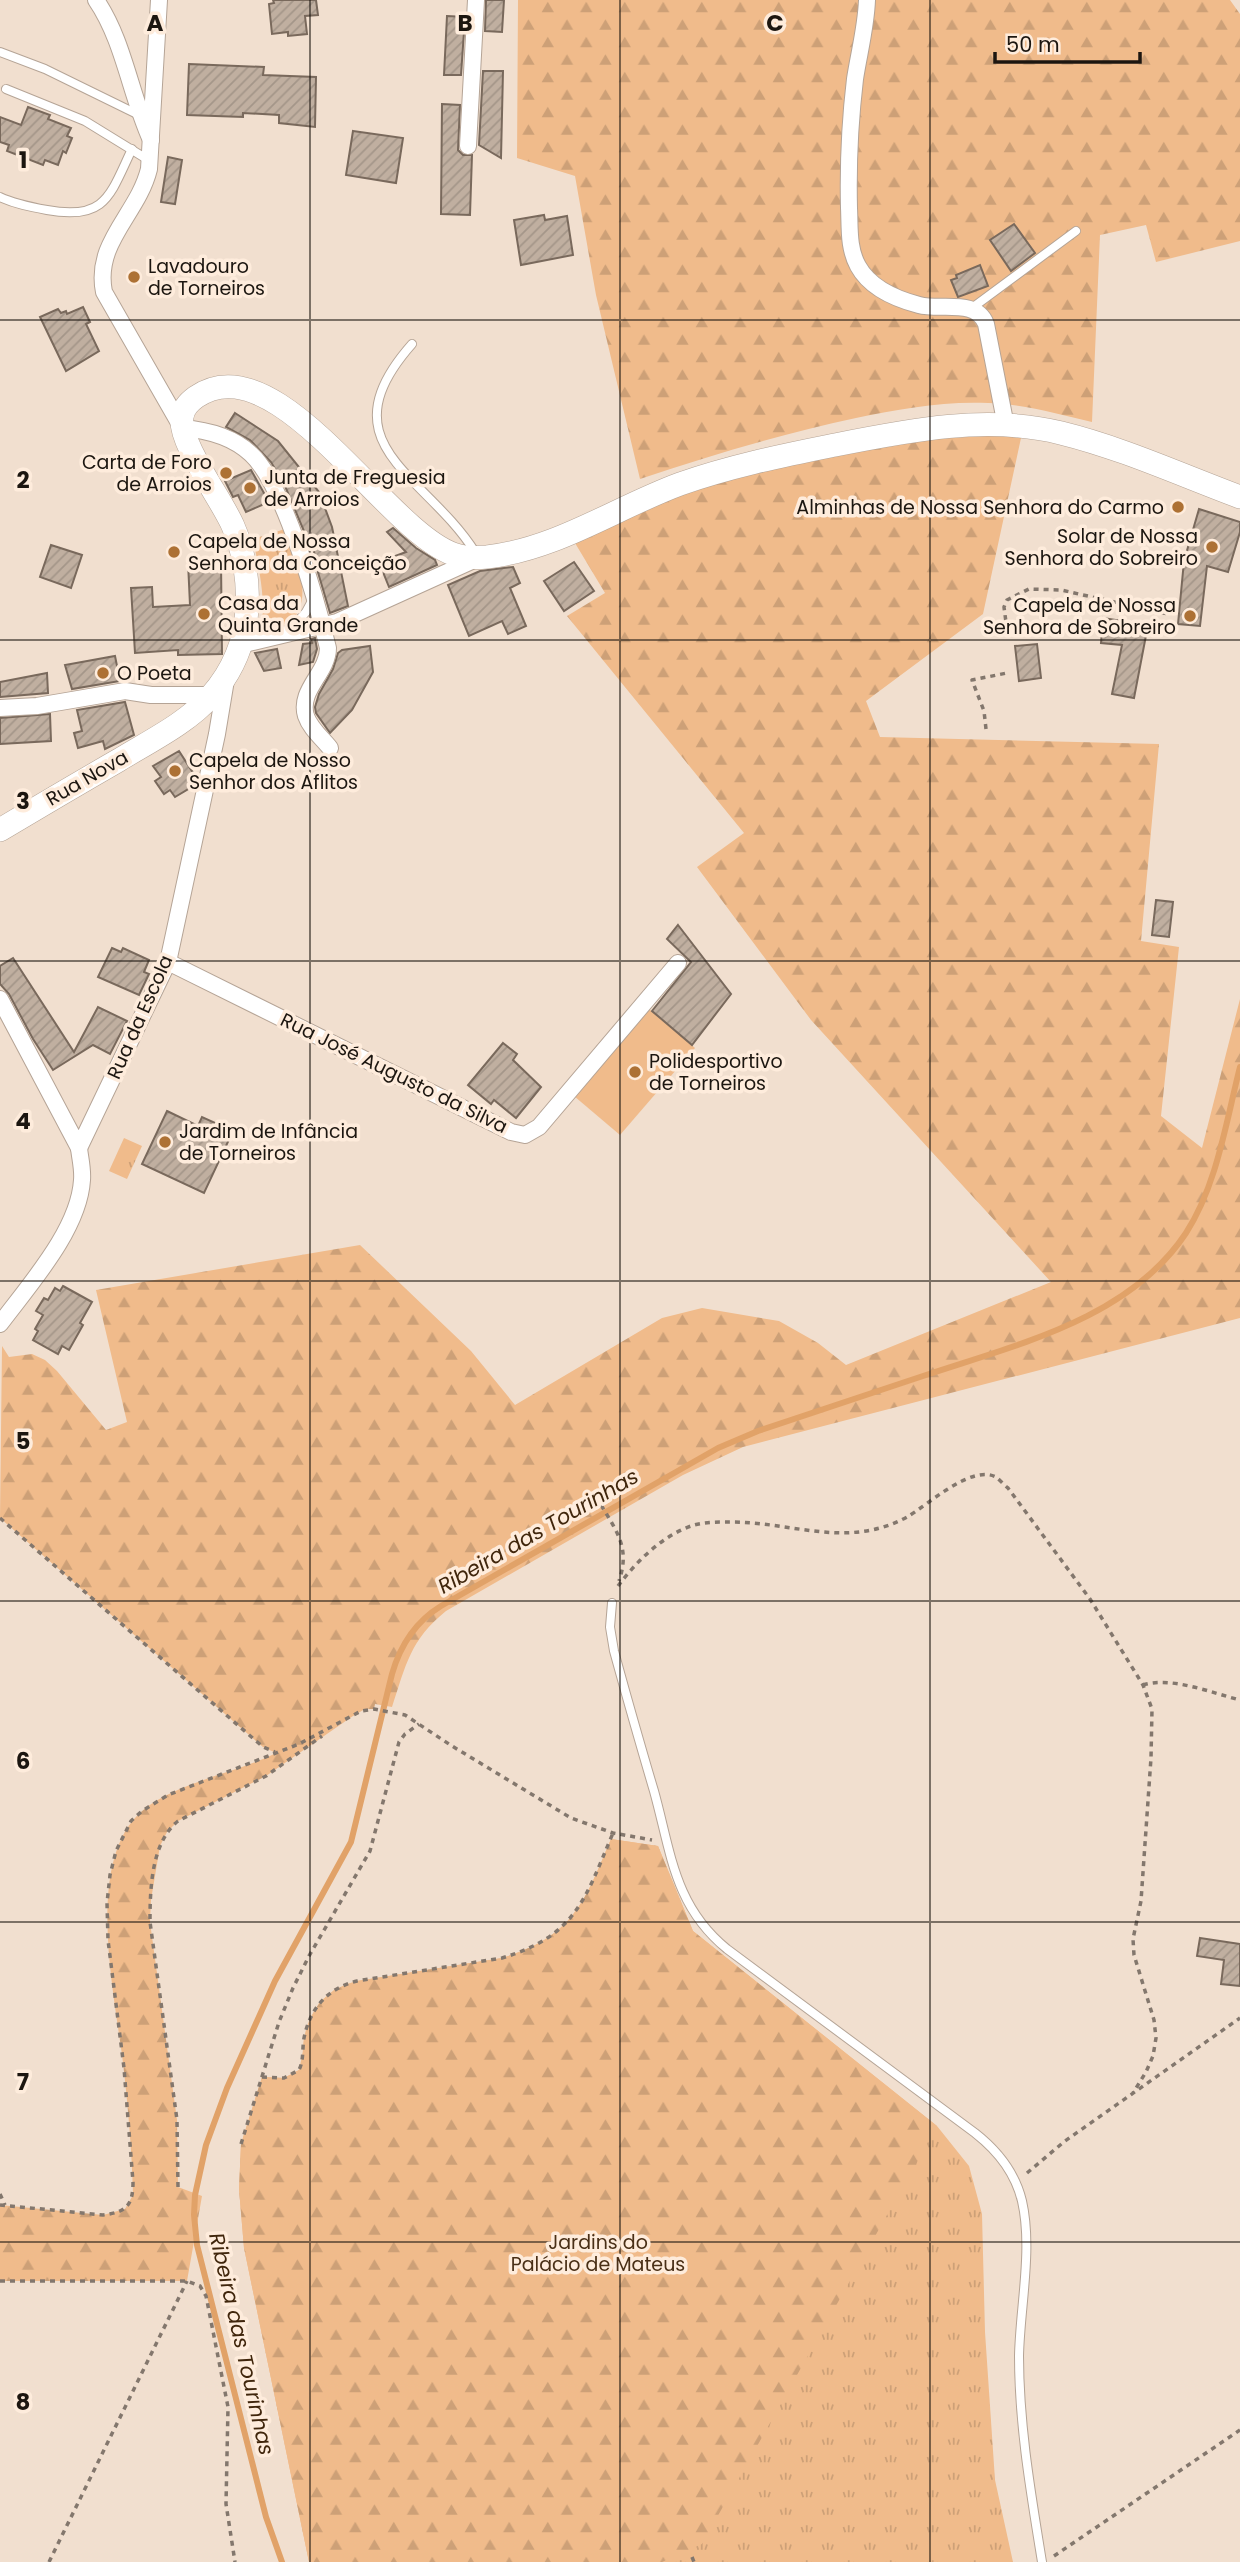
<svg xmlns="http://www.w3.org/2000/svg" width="1240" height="2562" font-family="Poppins,sans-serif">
  <defs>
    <pattern id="grass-tufts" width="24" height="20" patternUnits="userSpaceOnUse" patternTransform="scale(1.75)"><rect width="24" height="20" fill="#f0bb8b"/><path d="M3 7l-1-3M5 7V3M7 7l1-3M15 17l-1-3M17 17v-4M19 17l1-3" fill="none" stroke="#cda077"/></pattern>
    <pattern id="forest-firs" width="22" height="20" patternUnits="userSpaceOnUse" patternTransform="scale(1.75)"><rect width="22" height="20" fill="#f0bb8b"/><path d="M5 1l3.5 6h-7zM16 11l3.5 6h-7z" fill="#cda077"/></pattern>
    <pattern id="building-hatch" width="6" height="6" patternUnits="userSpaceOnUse" patternTransform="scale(1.75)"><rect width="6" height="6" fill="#c0afa0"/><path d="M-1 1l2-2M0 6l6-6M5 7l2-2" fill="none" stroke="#a49689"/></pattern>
  </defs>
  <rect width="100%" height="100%" fill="#f1dfcf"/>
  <g fill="url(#grass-tufts)">
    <path d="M285,529C295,555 317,601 288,624C280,631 267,633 257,636C270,613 258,565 253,539Z"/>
    <polygon points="124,1138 142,1146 127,1179 109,1171"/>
    <path d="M611,1839L658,1846L693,1931L937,2126L969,2166L982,2214L985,2332L995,2480L1013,2562H309L244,2248L239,2189L241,2144L262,2077L284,2078L299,2070L310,2020L319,2003L334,1990L357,1981L502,1958C574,1936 584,1903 611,1839Z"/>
  </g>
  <g fill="url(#forest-firs)">
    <path d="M518,0H1230L1240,14V241L1156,262L1146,225L1100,235L1092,422C1058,414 1023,404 988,403C943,401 899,409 856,418C782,434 712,455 640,479L596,295L575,176L517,158Z"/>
    <path d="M1000,435L1021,438L983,614L866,701L880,737L1159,744L1141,941L1179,947L1161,1116L1202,1148L1240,999V1318L743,1447L683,1475L446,1611C410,1640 406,1665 392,1707L375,1704L374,1709H365L353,1716L266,1776L178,1821L167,1832L160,1846L151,1900L150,1922L177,2120L178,2187L202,2196L187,2281H0V2205L103,2215L125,2209L133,2195C132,2152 128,2106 123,2063C115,1996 84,1862 141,1812C173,1783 237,1773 276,1753L263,1747L0,1518L2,1346L9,1357L32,1354L45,1360L57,1371L106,1430L127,1422L96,1290L360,1245L471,1351L515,1405L662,1318L702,1308L779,1321L818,1343L846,1365L1051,1282L811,1020L697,867L744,833L567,616L605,593L575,543L695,488L811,460L933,439Z"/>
    <path d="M611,1839L658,1846L693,1931L937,2126L702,2544L662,2562H309L244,2248L239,2189L241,2144L262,2077L284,2078L299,2070C304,2060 302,2049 304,2038C310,2008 328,1988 357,1981L502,1958C574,1936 584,1903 611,1839Z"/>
  </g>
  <polygon fill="#f0bb8b" points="649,1009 695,1048 620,1135 574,1096"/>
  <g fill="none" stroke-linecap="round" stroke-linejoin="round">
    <path stroke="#e1a268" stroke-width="6" d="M282,2562L266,2517L197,2245L194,2215L195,2195L206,2145L227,2088L275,1981L351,1842L392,1674C400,1646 415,1622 441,1606L718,1448L758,1431C815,1412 872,1393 929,1374C1019,1344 1130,1318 1186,1233C1217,1185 1226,1122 1240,1067"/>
  </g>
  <g fill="url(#building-hatch)" stroke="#79695c" stroke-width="2">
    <polygon points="273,0 316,0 318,15 305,16 307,34 288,36 288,32 272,34 269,4 274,3"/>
    <polygon points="486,0 504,0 502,32 485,31"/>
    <polygon points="447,16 465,17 461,75 444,75"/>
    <polygon points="189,64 264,67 263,75 316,77 315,127 279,123 279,115 243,113 243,117 187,115"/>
    <polygon points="483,71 503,71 501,158 479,145"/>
    <polygon points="442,104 460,105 458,150 463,155 472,155 470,215 441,214"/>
    <polygon points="28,107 50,115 48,119 71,128 67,136 72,138 66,153 63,151 58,165 45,160 43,165 7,151 9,145 0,142 0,117 21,125"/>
    <polygon points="353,131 403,138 396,183 346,175"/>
    <polygon points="168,157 182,160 175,204 161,202"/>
    <polygon points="544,215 545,220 567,216 573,255 521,265 514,220"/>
    <polygon points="1014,224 1035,253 1011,271 990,240"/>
    <polygon points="980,265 988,286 958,297 951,280 957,278 956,275"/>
    <polygon points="83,307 90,322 86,324 99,351 66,371 40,317 58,309 61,313 66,311 67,314"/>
    <polygon points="235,413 278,441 319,492 332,527 348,606 330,613 317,569 311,534 306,536 285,486 271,462 250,440 226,427"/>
    <polygon points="251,470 269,502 246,512 238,495 233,497 225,481"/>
    <polygon points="1199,509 1240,522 1240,532 1228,572 1207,566 1200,626 1178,624 1184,561"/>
    <polygon points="393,528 416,548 435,560 437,565 389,587 379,562 406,552 387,532"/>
    <polygon points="51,545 82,555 71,588 40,577"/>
    <polygon points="188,562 221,562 222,654 178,655 178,650 135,653 131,588 152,587 153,607 190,605"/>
    <polygon points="574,562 594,591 564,611 544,581"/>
    <polygon points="513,567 520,583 510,588 526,626 508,634 502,621 469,636 448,585 480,571"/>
    <polygon points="1103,618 1148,625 1134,698 1112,694 1122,645 1101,643"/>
    <polygon points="315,638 317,649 313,662 299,665 303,644 312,643 311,639"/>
    <polygon points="1037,644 1041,678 1019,681 1015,646"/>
    <polygon points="370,646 373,672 352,710 330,733 316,713 315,707 319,694 333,669 338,653 342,650"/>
    <polygon points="277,649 281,668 264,671 255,653"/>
    <polygon points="115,656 120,681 72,689 65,665"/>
    <polygon points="47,673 48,693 0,697 0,682"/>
    <polygon points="125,702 134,735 105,749 103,741 78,748 74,733 82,731 77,710"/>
    <polygon points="50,714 51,741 0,744 0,718"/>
    <polygon points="179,751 197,779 195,785 175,797 170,790 164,794 155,781 161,777 153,766"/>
    <polygon points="1156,900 1173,902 1169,937 1152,935"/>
    <polygon points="678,925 731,994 692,1045 652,1011 691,962 667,939"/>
    <polygon points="112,948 121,952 123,948 149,960 144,972 149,974 139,995 98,977"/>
    <polygon points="13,958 74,1052 98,1007 127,1021 110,1054 93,1045 53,1070 33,1039 9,994 0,984 0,966"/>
    <polygon points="503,1043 517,1054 513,1060 541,1087 516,1118 494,1100 491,1104 468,1085"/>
    <polygon points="167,1111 198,1126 202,1117 233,1131 204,1193 142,1164"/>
    <polygon points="63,1286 92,1302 80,1323 83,1325 69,1350 62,1346 58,1354 33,1340 38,1331 35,1329 43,1315 36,1311 44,1298 48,1300 55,1288 60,1291"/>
    <polygon points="1200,1938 1240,1944 1240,1986 1221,1984 1224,1960 1197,1956"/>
  </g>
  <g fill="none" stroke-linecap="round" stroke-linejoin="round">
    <defs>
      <g id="lane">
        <polyline points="0,52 45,69 141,116"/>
        <polyline points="6,89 85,121 150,161"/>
        <path d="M0,197C15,204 31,207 47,210C106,221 110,195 132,149"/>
        <polyline points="972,308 1076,231"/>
        <path d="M412,344C323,445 425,473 475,552"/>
        <polyline points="290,630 306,612 313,599"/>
        <path d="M612,1603L610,1627L614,1651C627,1698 640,1744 654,1791C671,1852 674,1906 727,1949L975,2133C998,2151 1015,2172 1022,2201C1033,2249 1020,2307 1019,2356C1019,2425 1031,2494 1042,2562"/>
      </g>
      <g id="street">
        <path d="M96,0C124,41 130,94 151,140"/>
        <path d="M159,0L149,169C138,214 94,242 104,292L182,428C207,430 232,436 251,454C284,484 317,602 328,648C328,673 298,690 306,716C310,728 322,738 330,748"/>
        <path d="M867,0C866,27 859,53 855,79C850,121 848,166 849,208C850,227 848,248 858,266C870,288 896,299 919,305C941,311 976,298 986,324L1006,426"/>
        <polyline points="468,146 476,0"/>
        <polyline points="240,645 337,622 476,559"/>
        <polyline points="0,708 37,706 125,691 151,695 212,695"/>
        <polyline points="168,962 511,1132 525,1135 539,1127 678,963"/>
        <polyline points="0,999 79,1148 168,962 217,734 226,680"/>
        <path d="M0,1324C29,1285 79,1230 82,1180C83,1169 80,1158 79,1148"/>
      </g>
      <path id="secondary" d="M0,830C40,806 79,783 119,760C150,741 187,723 211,696C232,672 245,642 247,610C249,582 244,551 233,526C222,500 178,442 182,417C183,409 189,402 196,397C276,341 384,529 453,554C464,558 476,558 487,557C557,549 615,508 680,484C728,467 780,456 830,446C905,431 986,414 1061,433C1122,448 1181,475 1240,497"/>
    </defs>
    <use href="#lane" stroke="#b5a496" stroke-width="10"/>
    <use href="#street" stroke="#b5a496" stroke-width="18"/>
    <use href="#secondary" stroke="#b5a496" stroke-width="24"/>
    <g stroke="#83776d" stroke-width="3.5" stroke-dasharray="5 5" stroke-linecap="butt">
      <polyline points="1007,630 1004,607 1007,600 1029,589 1061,590 1168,614"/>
      <polyline points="986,729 984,711 972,680 1007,673"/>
      <path d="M601,1505C618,1533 630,1549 619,1581"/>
      <polyline points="0,1518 263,1747 275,1752"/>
      <path d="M618,1586C636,1562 662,1536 691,1526C703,1522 717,1522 728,1522C791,1521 846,1550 907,1517C928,1505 971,1464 996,1477C1000,1480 1004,1485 1008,1488L1090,1599L1143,1685L1152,1709L1151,1758L1141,1901L1133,1939L1134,1955L1154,2020L1156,2038L1153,2056L1146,2072L1133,2093"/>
      <path d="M1143,1685C1171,1676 1212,1693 1240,1700"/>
      <path d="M262,2077L284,2078L299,2070C304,2060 302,2049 304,2038C310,2008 328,1988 357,1981L502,1958C576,1936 585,1899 613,1833"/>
      <polyline points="241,2144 279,2022 293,1988 309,1956 370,1851 399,1742 405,1734 419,1724"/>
      <polyline points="1027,2173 1065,2141 1240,2018"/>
      <path d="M178,2187L177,2120L150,1922C150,1889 151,1843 178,1821L266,1776L322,1736"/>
      <polyline points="0,2194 5,2205"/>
      <path d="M0,2205L103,2215C126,2212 133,2206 133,2182L124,2068L108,1940L107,1903L110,1875L116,1851L131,1821L142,1811L168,1795L299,1744L361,1711L374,1709L405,1715L452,1746L571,1818L613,1833L652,1840"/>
      <polyline points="0,2281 187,2281 200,2286 206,2296 228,2407 226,2504 235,2562"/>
      <polyline points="1054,2556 1240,2430"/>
      <polyline points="692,2557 694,2562"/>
      <polyline points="49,2562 187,2281"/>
    </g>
    <use href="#lane" stroke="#fff" stroke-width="8"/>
    <use href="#street" stroke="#fff" stroke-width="16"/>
    <use href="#secondary" stroke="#fff" stroke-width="23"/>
  </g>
  <path fill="none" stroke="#1c1610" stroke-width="2" stroke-opacity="0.55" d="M310,0V2562M620,0V2562M930,0V2562M0,320H1240M0,640H1240M0,961H1240M0,1281H1240M0,1601H1240M0,1922H1240M0,2242H1240"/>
  <g fill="#ad7134" stroke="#feecdc" stroke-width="2.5">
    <circle cx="134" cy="277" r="7"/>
    <circle cx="226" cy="473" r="7"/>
    <circle cx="250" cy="488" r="7"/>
    <circle cx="1178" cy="507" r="7"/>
    <circle cx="1212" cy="547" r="7"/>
    <circle cx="174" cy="552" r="7"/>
    <circle cx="204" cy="614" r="7"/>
    <circle cx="1190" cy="616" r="7"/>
    <circle cx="103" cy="673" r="7"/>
    <circle cx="175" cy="771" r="7"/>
    <circle cx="635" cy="1072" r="7"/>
    <circle cx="165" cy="1142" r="7"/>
  </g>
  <g text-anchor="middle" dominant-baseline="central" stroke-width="7" stroke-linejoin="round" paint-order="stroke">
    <g font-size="19" fill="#1c1610" stroke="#feecdc" text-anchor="start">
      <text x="148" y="266">Lavadouro<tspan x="148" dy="22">de Torneiros</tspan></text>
      <text x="212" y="462" text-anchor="end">Carta de Foro<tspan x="212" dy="22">de Arroios</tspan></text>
      <text x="264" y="477">Junta de Freguesia<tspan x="264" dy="22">de Arroios</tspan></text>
      <text x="1164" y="507" text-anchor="end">Alminhas de Nossa Senhora do Carmo</text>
      <text x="1198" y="536" text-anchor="end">Solar de Nossa<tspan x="1198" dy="22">Senhora do Sobreiro</tspan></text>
      <text x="188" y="541">Capela de Nossa<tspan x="188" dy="22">Senhora da Conceição</tspan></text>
      <text x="218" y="603">Casa da<tspan x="218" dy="22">Quinta Grande</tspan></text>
      <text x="1176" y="605" text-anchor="end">Capela de Nossa<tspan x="1176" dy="22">Senhora de Sobreiro</tspan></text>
      <text x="117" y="673">O Poeta</text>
      <text x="189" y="760">Capela de Nosso<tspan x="189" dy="22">Senhor dos Aflitos</tspan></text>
      <text x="649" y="1061">Polidesportivo<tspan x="649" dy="22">de Torneiros</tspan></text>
      <text x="179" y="1131">Jardim de Infância<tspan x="179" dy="22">de Torneiros</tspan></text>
    </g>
    <g font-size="19" fill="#1c1610" stroke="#feecdc">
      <text transform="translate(87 778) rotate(-30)">Rua Nova</text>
      <text transform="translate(140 1017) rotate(-66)">Rua da Escola</text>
      <text transform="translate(394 1073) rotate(26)">Rua José Augusto da Silva</text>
    </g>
    <g font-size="19" fill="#492f16" stroke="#feecdc">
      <text x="598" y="2242">Jardins do<tspan x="598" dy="22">Palácio de Mateus</tspan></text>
    </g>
    <g font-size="21" font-style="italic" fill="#40260c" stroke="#feecdc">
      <text transform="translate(538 1531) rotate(-30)">Ribeira das Tourinhas</text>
      <text transform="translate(242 2344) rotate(77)">Ribeira das Tourinhas</text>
    </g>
  </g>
  <g font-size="23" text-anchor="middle" font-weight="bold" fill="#1c1610" stroke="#feecdc" stroke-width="7" stroke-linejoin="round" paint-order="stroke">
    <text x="155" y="31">A</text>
    <text x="465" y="31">B</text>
    <text x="775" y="31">C</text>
    <text x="23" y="168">1</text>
    <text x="23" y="488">2</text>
    <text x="23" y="809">3</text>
    <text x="23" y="1129">4</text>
    <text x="23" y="1449">5</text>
    <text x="23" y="1769">6</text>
    <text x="23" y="2090">7</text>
    <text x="23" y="2410">8</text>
  </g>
  <path d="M995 52v10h145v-10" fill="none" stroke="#1c1610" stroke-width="3.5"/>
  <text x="1006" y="52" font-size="21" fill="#1c1610" stroke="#feecdc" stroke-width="5" paint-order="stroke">50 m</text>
</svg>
